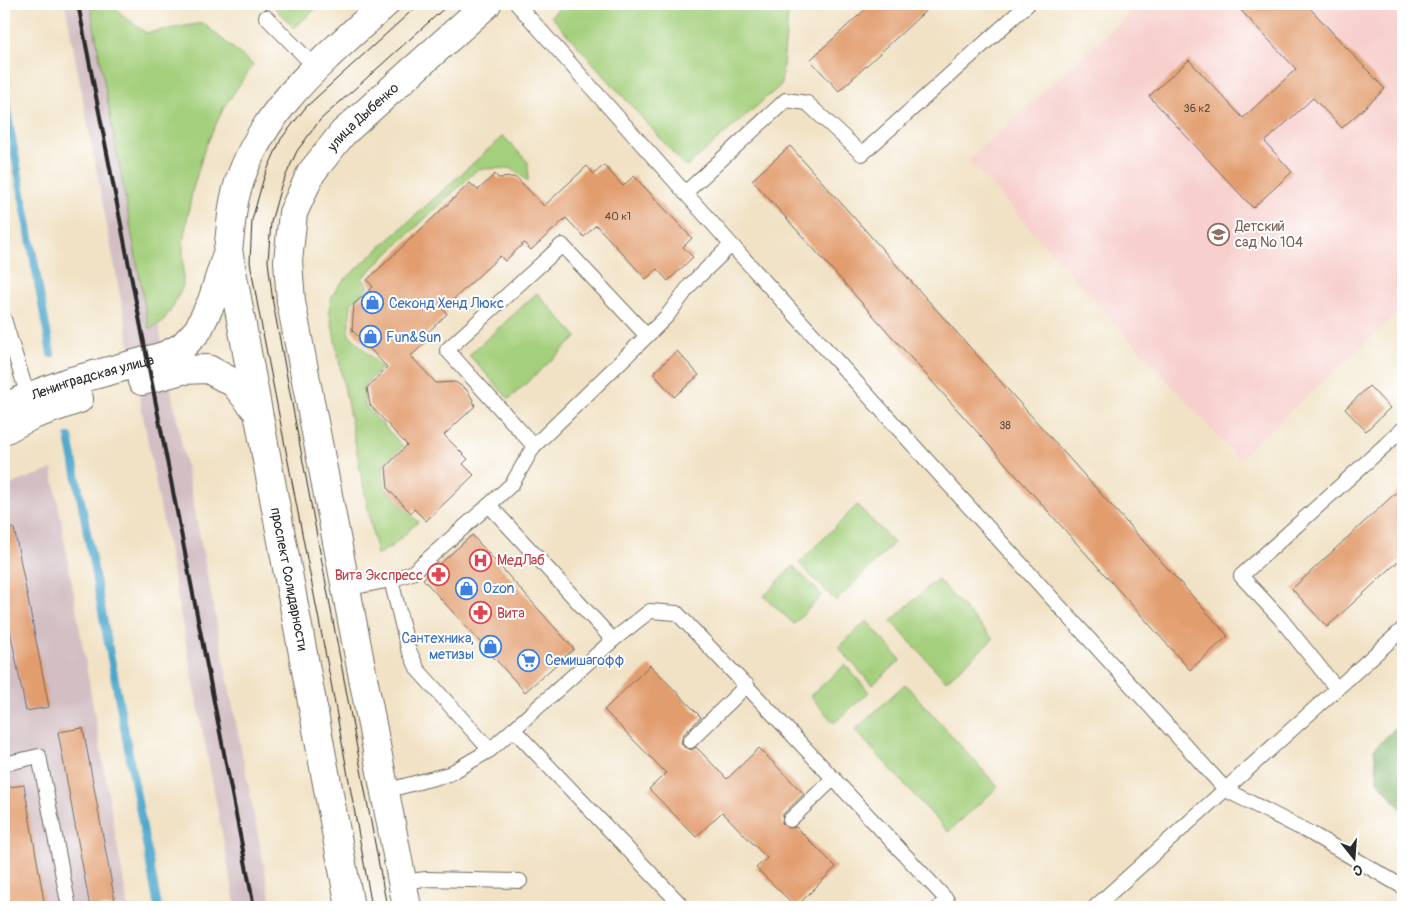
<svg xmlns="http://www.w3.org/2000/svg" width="1407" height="911" font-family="Pangolin,sans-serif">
  <rect width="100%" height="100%" fill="#fff"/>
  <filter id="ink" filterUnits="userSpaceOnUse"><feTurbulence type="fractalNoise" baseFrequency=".02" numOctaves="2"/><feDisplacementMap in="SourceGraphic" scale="10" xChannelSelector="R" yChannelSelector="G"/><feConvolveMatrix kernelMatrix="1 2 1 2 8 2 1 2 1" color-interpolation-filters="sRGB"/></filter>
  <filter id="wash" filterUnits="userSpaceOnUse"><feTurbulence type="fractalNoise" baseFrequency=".0096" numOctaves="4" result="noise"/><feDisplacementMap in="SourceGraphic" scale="20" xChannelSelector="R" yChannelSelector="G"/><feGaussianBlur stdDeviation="1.12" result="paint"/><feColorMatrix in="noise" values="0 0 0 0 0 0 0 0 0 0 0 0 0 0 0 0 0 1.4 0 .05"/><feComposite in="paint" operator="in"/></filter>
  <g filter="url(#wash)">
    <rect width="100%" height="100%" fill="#f1e2c5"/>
    <polygon fill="#f7d0cd" points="1140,4 1397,4 1403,11 1403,308 1238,459 968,160"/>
    <g fill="#d2bec3">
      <polygon points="65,4 96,4 272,907 236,907"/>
      <polygon points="52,469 128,907 4,907 4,487"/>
    </g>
    <g fill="#a4cf7b" stroke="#687d53">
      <polygon points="90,4 114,4 120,13 146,33 203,23 253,65 224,107 204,150 192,192 183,242 183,286 171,310 162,322 149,329"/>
      <polygon points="278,4 321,4 294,28 275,8"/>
      <polygon points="564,4 789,4 781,85 686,167 551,16"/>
      <polygon points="503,136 528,162 528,182 512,168 478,169 362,278 369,287 351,304 348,333 382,368 364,385 365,406 403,446 383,465 385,488 418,522 392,546 377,555 329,309 332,296 341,283"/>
      <polygon points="537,293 577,337 509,399 469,355"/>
      <polygon points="857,505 894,543 836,601 799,563"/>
      <polygon points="793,566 822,595 794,624 764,596"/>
      <polygon points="937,579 993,639 946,681 891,621"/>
      <polygon points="867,621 901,660 872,685 838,647"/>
      <polygon points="845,665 869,692 834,723 810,696"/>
      <polygon points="905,684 998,787 948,832 855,730"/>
    </g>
    <polygon fill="#83b26b" stroke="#576e4b" points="1401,722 1403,723 1403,811 1378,781 1374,749"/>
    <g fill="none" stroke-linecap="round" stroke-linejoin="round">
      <g stroke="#4ba6c9" stroke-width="8">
        <polyline points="4,94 51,354"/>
        <polyline points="69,437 158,907"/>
      </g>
    </g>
    <g id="blocks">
      <g fill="#e29d6e">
        <polygon points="871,4 933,4 839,91 810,60"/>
        <polygon points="1235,4 1306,4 1385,89 1342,128 1313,98 1265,142 1292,172 1253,208 1149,96 1189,60 1243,118 1296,69"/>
        <polygon points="790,146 1228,636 1190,670 752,180"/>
        <polygon points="604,165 623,186 634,176 692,238 683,247 693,257 668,281 657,269 646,279 596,225 584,237 566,218 531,250 524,243 505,261 500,256 443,309 447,314 423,337 427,341 411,356 436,383 455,382 466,389 472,398 475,406 444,435 468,459 463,464 474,475 426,521 414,509 411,513 388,489 386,467 407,445 370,405 367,388 387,367 352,330 354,304 373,287 367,280 470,183 478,190 495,174 498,178 513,177 518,179 544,206 587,166 594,174"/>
        <polygon points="677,351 699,375 674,397 653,373"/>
        <polygon points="1369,386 1390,408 1366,431 1345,409"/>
        <polygon points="1403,486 1403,557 1327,627 1292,589"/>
        <polygon points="14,528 49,707 26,711 4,600 4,529"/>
        <polygon points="472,535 574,649 525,692 423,579"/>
        <polygon points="650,665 701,717 683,735 681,743 684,747 692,750 696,747 727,779 759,748 804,794 783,814 782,823 788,828 796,827 836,867 796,907 756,868 767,858 722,812 696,837 649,789 666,773 604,710"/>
        <polygon points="83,728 116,907 90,907 58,732"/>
        <polygon points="24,785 45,907 4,907 4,788"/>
      </g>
    </g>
  </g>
  <g filter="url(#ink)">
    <use href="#blocks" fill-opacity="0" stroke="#706b61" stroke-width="1"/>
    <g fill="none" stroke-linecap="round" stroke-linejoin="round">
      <defs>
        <g id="service">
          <polyline points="517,4 737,251 1226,790 1312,834 1403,887"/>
          <polyline points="266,17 316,68"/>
          <polyline points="685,193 786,100 807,103 862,154 1028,4"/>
          <polyline points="4,319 29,400"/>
          <polyline points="534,446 447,350 562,245 647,336"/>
          <polyline points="391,580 408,648 418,670 490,750"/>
          <polyline points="345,589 391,580 412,573 489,505 512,484 534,446 647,336 667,316 691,284 731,245"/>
          <polyline points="613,640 650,611 677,613 772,713 947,900 939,907"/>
          <polyline points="1337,689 1280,618 1241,576 1403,429"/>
          <polyline points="514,730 683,907"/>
          <polyline points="690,741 747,685"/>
          <polyline points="4,764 39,756 69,907"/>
          <polyline points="385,791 449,774 490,750 613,640 489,505"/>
          <polyline points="790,820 834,778"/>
          <polyline points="402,882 426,879 520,881"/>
          <polyline points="1095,907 1403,629"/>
        </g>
        <g id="tertiary">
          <polyline points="142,381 182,370 208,369 234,383 257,411"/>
          <path id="s1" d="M4,408L28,397L68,382L164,356L182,347L198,330L212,301L228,250"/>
          <polyline points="4,430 33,415 79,399"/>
        </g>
        <g id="secondary">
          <path d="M350,907L228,250C231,231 231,211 236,193C257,112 326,58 385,4"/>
          <path id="s2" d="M407,907L291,302L288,261L293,213L311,173L343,133L487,4"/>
        </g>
      </defs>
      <use href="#service" stroke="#706b61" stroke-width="16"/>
      <use href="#tertiary" stroke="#706b61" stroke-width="30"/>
      <use href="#secondary" stroke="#706b61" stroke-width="30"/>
      <use href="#service" stroke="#fff" stroke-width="14"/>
      <use href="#tertiary" stroke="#fff" stroke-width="28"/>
      <use href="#secondary" stroke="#fff" stroke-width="28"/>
      <g stroke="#2b2b2b" stroke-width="1">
        <polyline points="372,907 330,677 258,307 250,262 252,220 264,177 281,139 306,107 419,4"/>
        <polyline points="387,907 273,303 268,261 271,222 281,186 297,151 320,120 449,4"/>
      </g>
      <polyline stroke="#2b2b2b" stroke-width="4" points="78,4 254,907"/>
    </g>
  </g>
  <defs>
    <symbol id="school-ring" viewBox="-11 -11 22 22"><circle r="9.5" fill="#fff" stroke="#8d6e63" stroke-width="1.5"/><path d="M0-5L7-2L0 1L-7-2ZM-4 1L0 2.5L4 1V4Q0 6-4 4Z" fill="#8d6e63"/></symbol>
    <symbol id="shop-ring" viewBox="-11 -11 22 22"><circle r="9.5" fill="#fff" stroke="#3f7fe0" stroke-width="1.5"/><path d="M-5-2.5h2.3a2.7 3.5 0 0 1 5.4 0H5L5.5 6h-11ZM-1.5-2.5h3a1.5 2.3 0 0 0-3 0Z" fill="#3f7fe0"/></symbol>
    <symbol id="hospital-ring" viewBox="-11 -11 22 22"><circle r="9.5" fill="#fff" stroke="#e0444e" stroke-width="1.5"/><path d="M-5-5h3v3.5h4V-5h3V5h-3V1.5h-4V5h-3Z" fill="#e0444e"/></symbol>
    <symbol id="pharmacy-ring" viewBox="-11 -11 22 22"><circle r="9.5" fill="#fff" stroke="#e0444e" stroke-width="1.5"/><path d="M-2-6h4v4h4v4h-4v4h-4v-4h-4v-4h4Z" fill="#e0444e"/></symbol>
    <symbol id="supermarket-ring" viewBox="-11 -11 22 22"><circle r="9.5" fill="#fff" stroke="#3f7fe0" stroke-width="1.5"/><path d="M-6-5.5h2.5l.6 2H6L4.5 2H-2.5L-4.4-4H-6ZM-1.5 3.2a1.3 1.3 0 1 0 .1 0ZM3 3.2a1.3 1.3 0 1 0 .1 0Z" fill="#3f7fe0"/></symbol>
  </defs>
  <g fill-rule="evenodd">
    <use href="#school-ring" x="1206" y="222" width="25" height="25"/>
    <use href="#shop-ring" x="360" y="290" width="25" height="25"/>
    <use href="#shop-ring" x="358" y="324" width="25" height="25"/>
    <use href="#hospital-ring" x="468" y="548" width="25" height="25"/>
    <use href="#pharmacy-ring" x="426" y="562" width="25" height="25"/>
    <use href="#shop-ring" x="454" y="576" width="25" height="25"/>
    <use href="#pharmacy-ring" x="468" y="600" width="25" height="25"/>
    <use href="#shop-ring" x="478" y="634" width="25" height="25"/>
    <use href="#supermarket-ring" x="516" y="648" width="25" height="25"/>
  </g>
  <g text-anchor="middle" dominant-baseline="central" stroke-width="4" stroke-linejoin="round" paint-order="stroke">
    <g font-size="11" fill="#59483c">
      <text x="1197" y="108">36 к2</text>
      <text x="618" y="216">40 к1</text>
      <text x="1005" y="425">38</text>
    </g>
    <g font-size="14" fill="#2b2b2b" stroke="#fff">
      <text stroke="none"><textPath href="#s2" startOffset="826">улица Дыбенко</textPath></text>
      <text stroke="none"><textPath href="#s1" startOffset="94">Ленинградская улица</textPath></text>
      <text transform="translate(289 579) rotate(79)">проспект Солидарности</text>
    </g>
    <g font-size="14" fill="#785e54" stroke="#fff" text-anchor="start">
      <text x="1235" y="226">Детский<tspan x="1235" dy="16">сад № 104</tspan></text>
    </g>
    <g font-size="14" fill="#366cbe" stroke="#fff" text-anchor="start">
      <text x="389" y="303">Секонд Хенд Люкс</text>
      <text x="386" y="337">Fun&amp;Sun</text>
      <text x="483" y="588">Ozon</text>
      <text x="474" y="638" text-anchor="end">Сантехника,<tspan x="474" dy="16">метизы</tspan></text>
      <text x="545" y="660">Семишагофф</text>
    </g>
    <g font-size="14" fill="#be3a42" stroke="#fff" text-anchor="start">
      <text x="497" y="560">МедЛаб</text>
      <text x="423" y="575" text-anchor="end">Вита Экспресс</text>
      <text x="497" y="613">Вита</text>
    </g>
  </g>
  <rect width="1407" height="911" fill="none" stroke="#fff" stroke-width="20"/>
  <g transform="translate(1354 858) rotate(163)" stroke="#ffffff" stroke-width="4" paint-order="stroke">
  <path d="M0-4L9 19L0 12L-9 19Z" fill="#2b2b2b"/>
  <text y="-8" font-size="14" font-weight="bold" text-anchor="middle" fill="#2b2b2b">С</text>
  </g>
</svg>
